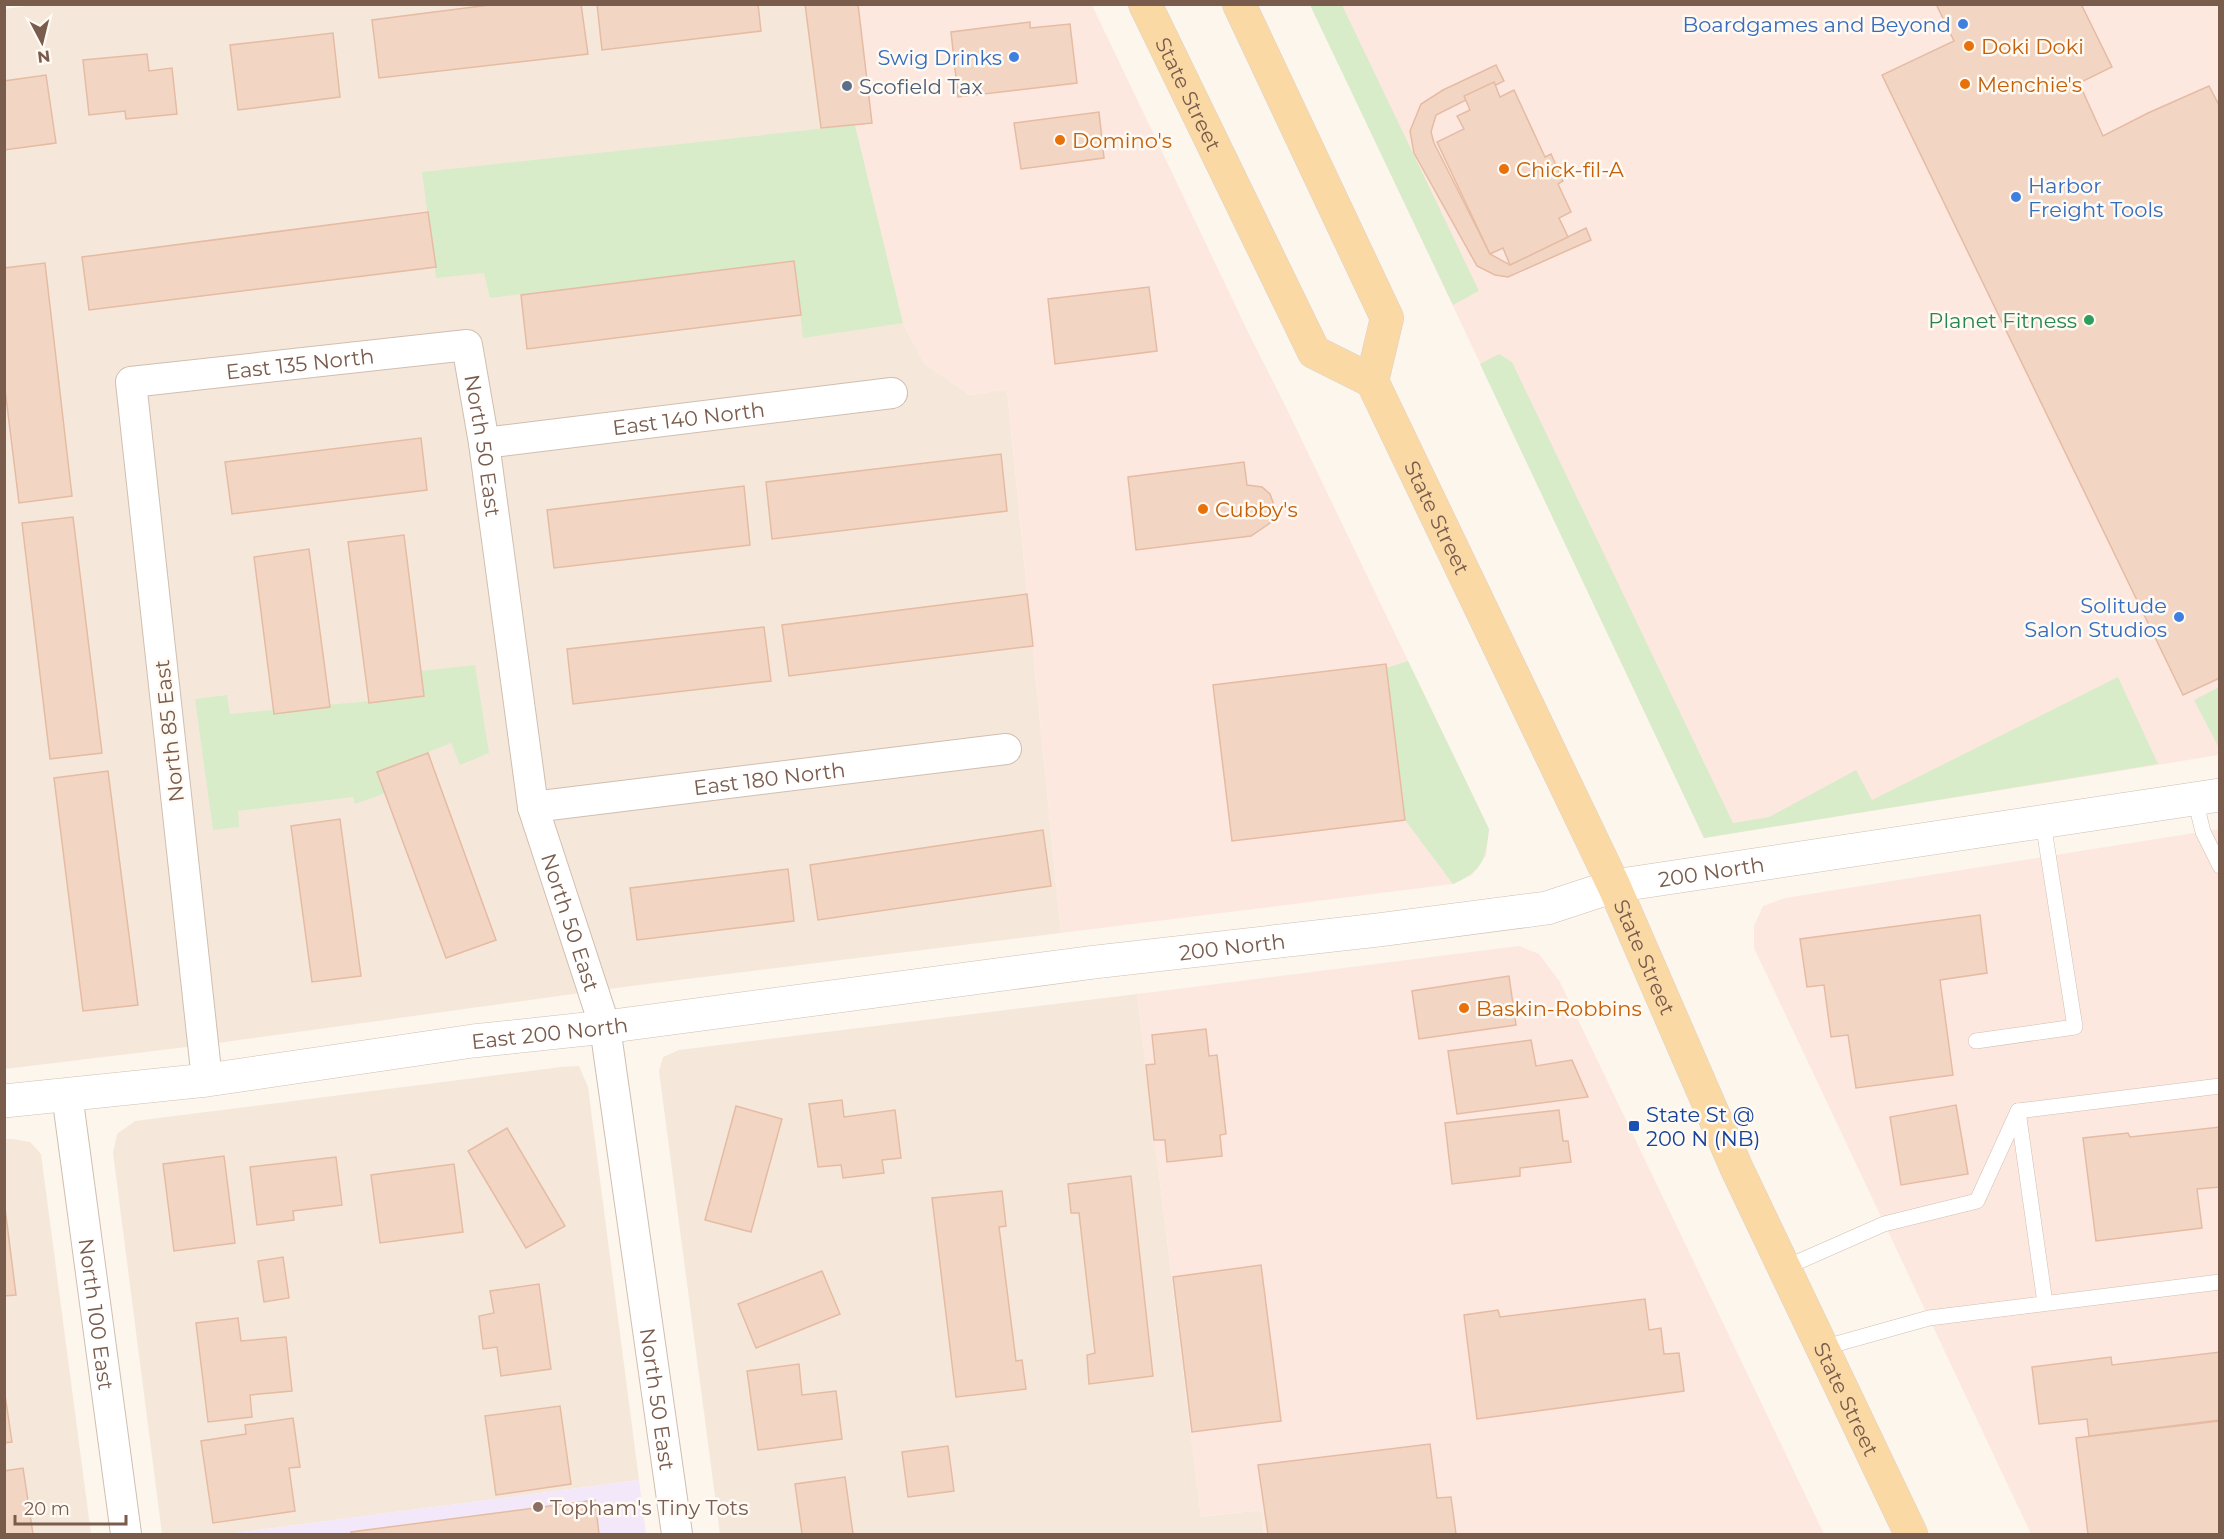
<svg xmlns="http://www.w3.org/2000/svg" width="2224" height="1539" font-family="Montserrat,sans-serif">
  <rect width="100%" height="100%" fill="#fdf6ec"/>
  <g fill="#f5e8da">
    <polygon points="42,4 806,5 822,128 855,125 903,323 925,364 970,395 1007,389 1061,933 639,985 203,1045 5,1069 4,9"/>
    <polygon points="1137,994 1201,1517 1261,1510 1264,1534 720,1534 659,1071 663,1057 679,1050"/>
    <polygon points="579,1066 588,1087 639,1480 227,1534 162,1534 113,1153 117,1134 135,1121 561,1067"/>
    <polygon points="4,1139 12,1139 30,1142 41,1154 91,1534 5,1534"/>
  </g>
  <g fill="#fde8e0">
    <polygon points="805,5 1092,5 1250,336 1284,403 1489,829 1486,856 1472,875 1453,884 1061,933 1007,389 970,395 925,364 903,323 855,125 821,128"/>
    <polygon points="1311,5 2219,5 2219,755 1704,838"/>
    <polygon points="2219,829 2219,1534 2031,1534 1754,948 1754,926 1763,906 1785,898"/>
    <polygon points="1519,946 1539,954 1560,982 1824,1534 1264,1534 1260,1510 1201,1517 1137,994"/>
  </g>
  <polygon fill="#f3e8fa" points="639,1480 646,1534 227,1534"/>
  <g fill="#d8ecc9">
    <polygon points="1310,5 1342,5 1479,291 1453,305"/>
    <polygon points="855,125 903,323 803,338 794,261 490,298 484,273 436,278 422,172"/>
    <polygon points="1499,354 1512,362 1733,823 1769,817 1856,770 1872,800 2118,677 2158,764 1704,838 1480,364"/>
    <path d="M1408,661L1489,829C1485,861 1483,870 1453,884L1405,820L1386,668Z"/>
    <polygon points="475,665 489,753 460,765 451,743 378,772 385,793 355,804 353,797 238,811 239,827 213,830 195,699 227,695 230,714 424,696 421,671"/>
    <polygon points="2219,687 2219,748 2194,700"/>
  </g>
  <g fill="#f3d5c3" stroke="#e6bba3" stroke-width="1.5">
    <polygon points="497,4 581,4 588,54 379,78 372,20"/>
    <polygon points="597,4 758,4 761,31 602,50"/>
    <polygon points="805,4 858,4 872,123 821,128"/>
    <polygon points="1936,4 2081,4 2112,67 2079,83 2103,136 2148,113 2209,86 2220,107 2220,678 2183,695 1882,75 1954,41"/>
    <polygon points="1030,22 1030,28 1070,24 1077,83 958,97 951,32"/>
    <polygon points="333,33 340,97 238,110 230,45"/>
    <polygon points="147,54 149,71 172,68 177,114 126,119 125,111 89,115 83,60"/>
    <polygon points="1496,65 1504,81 1436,115 1431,132 1434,143 1490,254 1510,265 1586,228 1591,240 1508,277 1495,275 1477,266 1414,153 1410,131 1421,104 1443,90"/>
    <polygon points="46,75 56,143 4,150 4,81"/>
    <polygon points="1494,82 1500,97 1514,90 1545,157 1551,154 1563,181 1558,184 1571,212 1559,218 1568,237 1510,265 1503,248 1490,254 1437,142 1464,129 1457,116 1470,110 1464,96"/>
    <polygon points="1099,112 1104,158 1021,169 1014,123"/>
    <polygon points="428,212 436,267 89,310 82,257"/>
    <polygon points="794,261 801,315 527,349 521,295"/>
    <polygon points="45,263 72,496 19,503 4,381 4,268"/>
    <polygon points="1149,287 1157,351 1055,364 1048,299"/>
    <polygon points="421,438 427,490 232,514 225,462"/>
    <polygon points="1001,454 1007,511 772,539 766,482"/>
    <polygon points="1244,462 1247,485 1262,487 1270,494 1274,505 1274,514 1270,523 1251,536 1136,550 1128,477"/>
    <polygon points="744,486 750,545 554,568 547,510"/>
    <polygon points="73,517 102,753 50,759 22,523"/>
    <polygon points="404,535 424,696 369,703 348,542"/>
    <polygon points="309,549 330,707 274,714 254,557"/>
    <polygon points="1027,594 1033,646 789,676 782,625"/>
    <polygon points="764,627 771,681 573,704 567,649"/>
    <polygon points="1386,664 1405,820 1232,841 1213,685"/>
    <polygon points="428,753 496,940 446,958 377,772"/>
    <polygon points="108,771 138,1005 83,1011 54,778"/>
    <polygon points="340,819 361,976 312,982 291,826"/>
    <polygon points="1043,830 1051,886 818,920 810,865"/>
    <polygon points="788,869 794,921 637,940 630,888"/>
    <polygon points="1980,915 1987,973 1940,980 1953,1075 1856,1088 1848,1035 1831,1037 1824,985 1807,987 1800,939"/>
    <polygon points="1509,976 1516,1025 1419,1039 1412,991"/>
    <polygon points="1206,1029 1209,1056 1217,1055 1226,1134 1220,1135 1222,1156 1167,1162 1165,1140 1154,1140 1146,1065 1155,1064 1152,1035"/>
    <polygon points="1531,1040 1536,1066 1572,1060 1588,1097 1457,1114 1448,1051"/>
    <polygon points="842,1100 844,1117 895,1110 901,1158 882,1160 884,1173 843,1178 841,1165 818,1167 809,1104"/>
    <polygon points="1956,1105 1968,1174 1901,1185 1890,1117"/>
    <polygon points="736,1106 782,1119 751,1232 705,1220"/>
    <polygon points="1559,1110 1563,1141 1568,1141 1571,1162 1520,1168 1520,1176 1452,1184 1445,1123"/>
    <polygon points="2220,1127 2220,1187 2197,1189 2202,1228 2096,1241 2083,1138 2128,1133 2130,1137"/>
    <polygon points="507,1128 565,1226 526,1248 468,1151"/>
    <polygon points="224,1156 235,1243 174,1251 163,1164"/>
    <polygon points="336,1157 342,1205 293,1211 294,1220 257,1225 250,1167"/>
    <polygon points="454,1164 463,1232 380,1243 371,1175"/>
    <polygon points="1131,1176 1153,1376 1089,1384 1087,1355 1095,1353 1079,1213 1071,1213 1068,1184"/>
    <polygon points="1002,1191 1006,1226 999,1227 1016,1361 1022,1360 1026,1389 956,1397 932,1198"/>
    <polygon points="4,1200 16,1295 4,1296"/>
    <polygon points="283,1257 289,1298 264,1302 258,1261"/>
    <polygon points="1261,1265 1281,1421 1192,1432 1173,1277"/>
    <polygon points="822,1271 840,1314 756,1348 738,1304"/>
    <polygon points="539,1284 551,1369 501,1376 497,1347 483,1349 479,1316 494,1313 490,1291"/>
    <polygon points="1645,1299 1649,1330 1661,1328 1664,1354 1679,1353 1684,1391 1477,1419 1464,1315 1498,1310 1500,1317"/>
    <polygon points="238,1318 241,1341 286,1337 292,1391 250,1395 252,1417 208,1422 196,1323"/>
    <polygon points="2220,1352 2220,1420 2089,1436 2087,1419 2039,1424 2032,1367 2111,1357 2112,1365"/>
    <polygon points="799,1364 802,1395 836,1391 842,1439 758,1450 747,1371"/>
    <polygon points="4,1388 12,1442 4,1443"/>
    <polygon points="560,1406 571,1484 496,1495 485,1416"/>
    <polygon points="293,1418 300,1467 289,1468 295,1511 213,1523 201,1441 246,1434 245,1425"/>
    <polygon points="2220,1421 2220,1534 2088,1534 2076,1438"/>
    <polygon points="1430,1444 1437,1498 1451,1497 1456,1534 1268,1534 1258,1465"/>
    <polygon points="948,1446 954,1491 908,1497 902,1452"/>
    <polygon points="23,1468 33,1534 4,1534 4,1471"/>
    <polygon points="845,1477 853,1534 802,1534 795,1484"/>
    <polygon points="595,1500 599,1534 351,1534 351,1532"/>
  </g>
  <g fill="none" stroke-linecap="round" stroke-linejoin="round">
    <defs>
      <g id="service">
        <polyline points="2195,799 2203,832 2220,866"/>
        <polyline points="1976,1041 2075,1027 2043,822"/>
        <polyline points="2018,1111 2045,1303"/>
        <polyline points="1784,1268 1884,1224 1977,1201 2018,1111 2220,1086"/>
        <polyline points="1822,1348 1929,1318 2220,1282"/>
      </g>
      <g id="minor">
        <path id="s1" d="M484,443L892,393"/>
        <path id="s2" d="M533,807L1006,749"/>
        <path id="s3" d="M207,1080L131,382L467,345L484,443L533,807L605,1027L677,1534"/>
        <path id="s4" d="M67,1094L126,1534"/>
      </g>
      <g id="tertiary">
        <path id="s5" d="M4,1101L207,1080L473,1041L605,1027L1095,962L1378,930L1547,908L1614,886L2220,795"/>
      </g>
      <g id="primary">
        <path id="s6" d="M1145,4L1314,352L1372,381L1614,886L1737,1169L1911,1534"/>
        <polyline points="1239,4 1387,318 1372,381"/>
      </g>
    </defs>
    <use href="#service" stroke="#d1beb0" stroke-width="16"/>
    <use href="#minor" stroke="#d1beb0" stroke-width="32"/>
    <use href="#tertiary" stroke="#d1beb0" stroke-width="34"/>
    <use href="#primary" stroke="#dad1cd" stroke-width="34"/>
    <use href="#service" stroke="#fff" stroke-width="15"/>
    <use href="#minor" stroke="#fff" stroke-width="30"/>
    <use href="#tertiary" stroke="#fff" stroke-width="33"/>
    <use href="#primary" stroke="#fbd9a5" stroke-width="33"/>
  </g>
  <g fill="#3f7fe0" stroke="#fffaf3" stroke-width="2">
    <circle cx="1963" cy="24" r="6"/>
    <circle cx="1014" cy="57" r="6"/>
    <circle cx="2016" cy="197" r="6"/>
    <circle cx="2179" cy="617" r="6"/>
  </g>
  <g fill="#e8710a" stroke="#fffaf3" stroke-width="2">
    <circle cx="1969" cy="46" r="6"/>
    <circle cx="1965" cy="84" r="6"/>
    <circle cx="1060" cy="140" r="6"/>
    <circle cx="1504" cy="169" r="6"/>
    <circle cx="1203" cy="509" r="6"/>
    <circle cx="1464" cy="1008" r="6"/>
  </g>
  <circle fill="#5c6f8a" stroke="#fffaf3" stroke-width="2" cx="847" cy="86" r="6"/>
  <circle fill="#2e9e5b" stroke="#fffaf3" stroke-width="2" cx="2089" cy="320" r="6"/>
  <rect fill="#1a4fb4" stroke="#fffaf3" stroke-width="2" x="1628" y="1120" width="12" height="12" rx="3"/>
  <circle fill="#8d6e63" stroke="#fffaf3" stroke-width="2" cx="538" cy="1507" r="6"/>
  <g text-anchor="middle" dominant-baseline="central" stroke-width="5" stroke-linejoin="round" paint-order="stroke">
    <g font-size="21" fill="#366cbe" stroke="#fffaf3" text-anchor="end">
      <text x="1951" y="24">Boardgames and Beyond</text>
      <text x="1002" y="57">Swig Drinks</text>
      <text x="2028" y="185" text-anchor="start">Harbor<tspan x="2028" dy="24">Freight Tools</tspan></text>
      <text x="2167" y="605">Solitude<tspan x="2167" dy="24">Salon Studios</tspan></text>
    </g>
    <g font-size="21" fill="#c56008" stroke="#fffaf3" text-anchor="start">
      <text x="1981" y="46">Doki Doki</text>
      <text x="1977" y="84">Menchie's</text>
      <text x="1072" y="140">Domino's</text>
      <text x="1516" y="169">Chick-fil-A</text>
      <text x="1215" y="509">Cubby's</text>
      <text x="1476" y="1008">Baskin-Robbins</text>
    </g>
    <g font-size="21" fill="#4e5e75" stroke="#fffaf3" text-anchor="start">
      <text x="859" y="86">Scofield Tax</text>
    </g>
    <g font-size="21" fill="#7a5c4d" stroke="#fffaf3">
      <text stroke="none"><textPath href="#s6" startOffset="100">State Street</textPath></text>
      <text stroke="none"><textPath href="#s3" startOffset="872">East 135 North</textPath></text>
      <text stroke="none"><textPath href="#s1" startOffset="206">East 140 North</textPath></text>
      <text stroke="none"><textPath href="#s3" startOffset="1142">North 50 East</textPath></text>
      <text stroke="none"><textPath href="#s6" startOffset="603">State Street</textPath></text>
      <text transform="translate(169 731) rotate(-96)">North 85 East</text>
      <text stroke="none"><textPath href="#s2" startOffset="238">East 180 North</textPath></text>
      <text stroke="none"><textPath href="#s5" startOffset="1724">200 North</textPath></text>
      <text stroke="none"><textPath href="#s3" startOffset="1628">North 50 East</textPath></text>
      <text stroke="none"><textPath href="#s5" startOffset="1238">200 North</textPath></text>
      <text stroke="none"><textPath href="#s6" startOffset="1089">State Street</textPath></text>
      <text stroke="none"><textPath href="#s5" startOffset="550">East 200 North</textPath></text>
      <text stroke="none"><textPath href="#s4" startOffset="222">North 100 East</textPath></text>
      <text stroke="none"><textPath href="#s6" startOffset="1575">State Street</textPath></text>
      <text stroke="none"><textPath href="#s3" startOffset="2114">North 50 East</textPath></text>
    </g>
    <g font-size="21" fill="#27864d" stroke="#fffaf3" text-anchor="end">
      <text x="2077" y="320">Planet Fitness</text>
    </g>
    <g font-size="21" fill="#164399" stroke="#fffaf3" text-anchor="start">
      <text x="1646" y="1114">State St @<tspan x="1646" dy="24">200 N (NB)</tspan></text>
    </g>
    <g font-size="21" fill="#785e54" stroke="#fffaf3" text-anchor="start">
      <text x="550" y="1507">Topham's Tiny Tots</text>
    </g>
  </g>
  <rect width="2224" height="1539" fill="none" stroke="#7a5c4d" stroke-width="12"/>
  <g transform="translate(42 42) rotate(173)" stroke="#fffaf3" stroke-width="4.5" paint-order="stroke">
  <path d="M0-4.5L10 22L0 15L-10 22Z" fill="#7a5c4d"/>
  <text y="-9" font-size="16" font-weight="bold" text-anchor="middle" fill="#7a5c4d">N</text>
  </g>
  <path d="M15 1515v9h111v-9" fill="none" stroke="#7a5c4d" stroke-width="3"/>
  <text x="24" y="1515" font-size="18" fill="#7a5c4d" stroke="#fffaf3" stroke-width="4.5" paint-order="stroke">20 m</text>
</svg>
